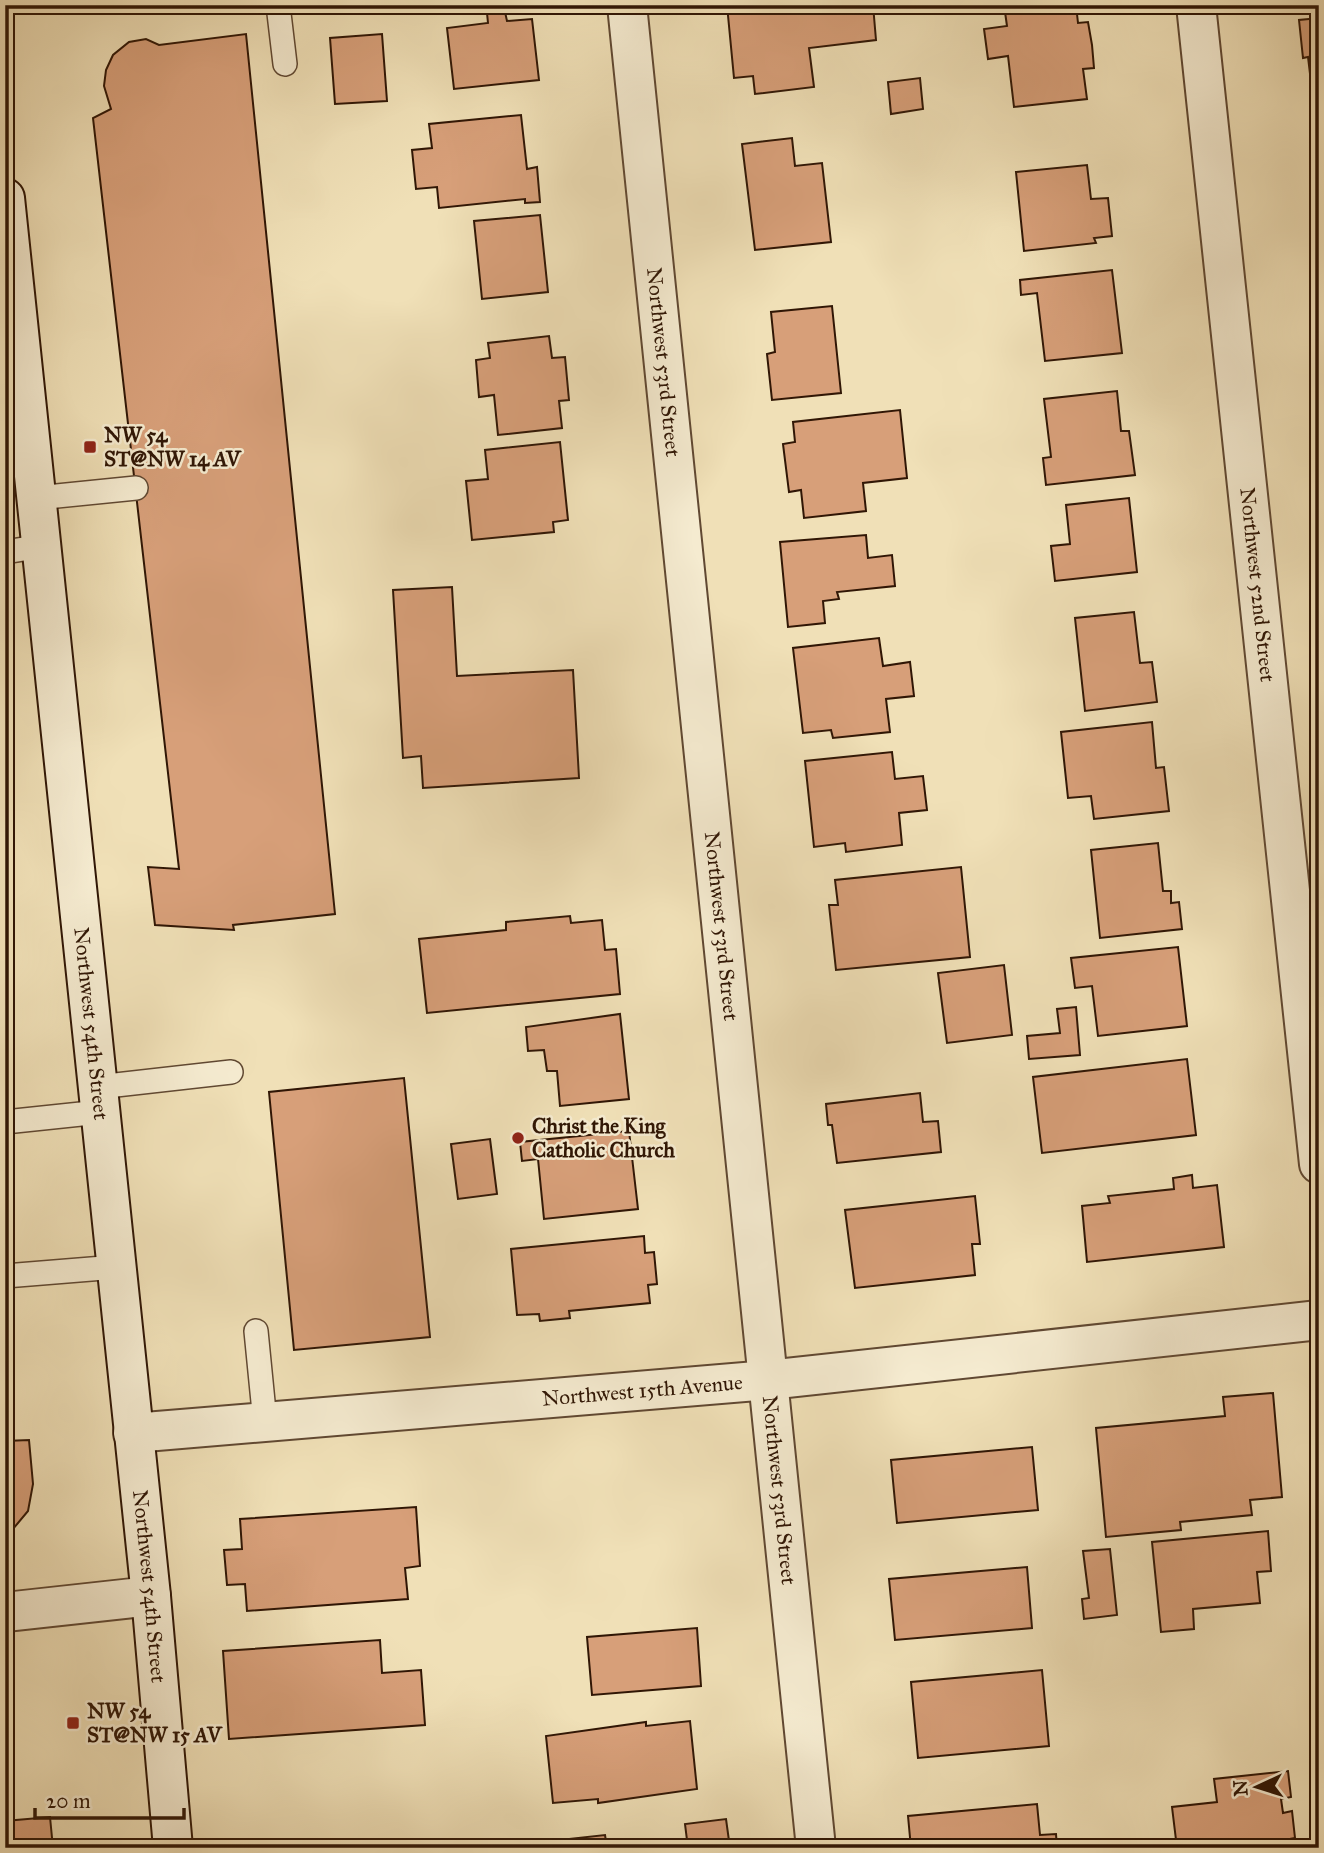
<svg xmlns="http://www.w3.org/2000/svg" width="1324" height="1853" font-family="'IM FELL Great Primer',serif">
  <rect width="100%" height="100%" fill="#f0e0b7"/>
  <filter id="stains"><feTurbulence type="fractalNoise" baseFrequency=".00286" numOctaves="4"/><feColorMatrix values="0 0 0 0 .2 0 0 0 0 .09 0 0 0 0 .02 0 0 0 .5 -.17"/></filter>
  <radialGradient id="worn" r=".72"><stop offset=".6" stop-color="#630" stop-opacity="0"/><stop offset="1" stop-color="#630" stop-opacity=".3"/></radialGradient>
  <g fill="#d79f79" stroke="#301605" stroke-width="2">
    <polygon points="727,5 873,5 876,40 809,48 814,87 755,94 753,76 734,78"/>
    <polygon points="1004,5 1076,5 1078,23 1088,22 1092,45 1094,68 1083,69 1087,99 1014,107 1008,56 988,59 984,29 1007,26"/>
    <polygon points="505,12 507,21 532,19 539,80 454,89 447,28 488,23 487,13"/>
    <polygon points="1319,18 1319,98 1313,99 1308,57 1303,58 1299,20"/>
    <polygon points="246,34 335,914 233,925 234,930 155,925 148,867 179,869 93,118 111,109 104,86 106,70 113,55 129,42 146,39 159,45"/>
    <polygon points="382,34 387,101 335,104 330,38"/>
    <polygon points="920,78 923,109 891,114 888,82"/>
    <polygon points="521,115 527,169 537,167 540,202 525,203 525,199 439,208 437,187 416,189 412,150 432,148 429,124"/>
    <polygon points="792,138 795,166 822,163 831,242 755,250 742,144"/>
    <polygon points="1312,153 1319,153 1319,222 1316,223"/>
    <polygon points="1087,165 1091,199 1108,198 1112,236 1094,238 1096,243 1024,251 1016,172"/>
    <polygon points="540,215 548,292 482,299 474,221"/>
    <polygon points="1112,270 1122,353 1045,361 1037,293 1021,295 1020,280"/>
    <polygon points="832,306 841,393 772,400 767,354 775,352 771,312"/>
    <polygon points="549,336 552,358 565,357 569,400 559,401 562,428 498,435 494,395 479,397 476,360 490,358 488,343"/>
    <polygon points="1117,391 1121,431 1129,431 1135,475 1046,485 1043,458 1051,457 1044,399"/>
    <polygon points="900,410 907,478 863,483 866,511 804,518 801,490 789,492 783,444 795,442 793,422"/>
    <polygon points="560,442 568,520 553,522 554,532 472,540 466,481 488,479 485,450"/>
    <polygon points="1129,498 1137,572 1055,581 1051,546 1070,544 1066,505"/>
    <polygon points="866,535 868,558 892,555 895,586 837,592 839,599 823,601 825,623 788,627 780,542"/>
    <polygon points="452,587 457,676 573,670 579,778 423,788 421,756 403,758 393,590"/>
    <polygon points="1134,612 1140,663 1152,662 1157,702 1085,711 1075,618"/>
    <polygon points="879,638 883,666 910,662 914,696 886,699 890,732 833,738 831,730 803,733 793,648"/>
    <polygon points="1152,722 1156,768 1164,767 1169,811 1094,819 1091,796 1068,798 1061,732"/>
    <polygon points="892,752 895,779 923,776 927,810 899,813 902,845 846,852 845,843 814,847 805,761"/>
    <polygon points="1158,843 1163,891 1171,891 1171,903 1179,902 1182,929 1100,938 1091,850"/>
    <polygon points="961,867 970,957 836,970 829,905 838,905 835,880"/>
    <polygon points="570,916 571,923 602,920 605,950 616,949 620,994 427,1013 419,939 506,930 506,922"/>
    <polygon points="1178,947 1187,1026 1098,1036 1092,986 1075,988 1071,958"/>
    <polygon points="1004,965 1012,1035 947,1043 938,973"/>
    <polygon points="1076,1007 1080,1055 1029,1059 1027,1036 1060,1033 1057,1009"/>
    <polygon points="620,1014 629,1099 560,1106 557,1071 547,1071 544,1050 528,1051 526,1027"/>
    <polygon points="1187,1059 1196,1135 1042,1153 1033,1077"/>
    <polygon points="404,1078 430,1337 294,1350 269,1092"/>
    <polygon points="920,1093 923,1122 938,1121 941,1152 837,1163 832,1125 828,1125 826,1104"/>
    <polygon points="629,1131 638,1209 544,1219 538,1159 522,1161 520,1142"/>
    <polygon points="490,1139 497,1194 458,1199 451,1144"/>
    <polygon points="1192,1175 1193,1188 1217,1185 1224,1247 1087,1262 1082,1206 1110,1203 1108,1196 1174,1189 1173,1178"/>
    <polygon points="975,1196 980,1244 972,1244 975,1275 855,1288 845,1210"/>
    <polygon points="644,1236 645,1253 654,1252 657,1284 648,1285 650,1303 569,1311 570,1318 540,1321 539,1314 517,1315 511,1249"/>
    <polygon points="1273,1393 1282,1497 1250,1500 1252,1515 1180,1522 1181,1530 1106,1537 1096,1428 1225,1416 1223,1397"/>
    <polygon points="29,1440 33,1484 28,1511 13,1529 5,1532 5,1441"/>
    <polygon points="1032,1447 1038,1510 897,1523 891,1460"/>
    <polygon points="416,1507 420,1566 405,1568 408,1599 247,1611 245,1584 227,1585 224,1550 242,1549 240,1519"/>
    <polygon points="1268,1531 1271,1571 1257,1572 1260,1603 1193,1609 1194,1629 1161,1632 1152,1542"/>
    <polygon points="1110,1549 1117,1615 1084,1619 1082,1599 1089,1598 1083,1551"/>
    <polygon points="1027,1567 1032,1628 895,1640 889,1579"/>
    <polygon points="697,1628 701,1686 592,1695 587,1637"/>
    <polygon points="380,1640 382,1673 421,1670 425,1725 229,1739 223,1651"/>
    <polygon points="1042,1670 1049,1746 918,1758 911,1682"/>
    <polygon points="690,1721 697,1789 598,1803 598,1799 553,1803 546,1736 646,1722 646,1726"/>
    <polygon points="1288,1771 1291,1797 1281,1799 1283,1813 1292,1811 1295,1838 1284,1840 1285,1848 1177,1848 1172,1807 1217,1802 1214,1779"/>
    <polygon points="1037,1804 1040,1835 1056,1834 1057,1848 911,1848 908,1816"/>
    <polygon points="50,1817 53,1848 5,1848 5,1821"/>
    <polygon points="726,1819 730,1848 688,1848 685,1824"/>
    <polygon points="605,1835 607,1848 514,1848 513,1845"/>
  </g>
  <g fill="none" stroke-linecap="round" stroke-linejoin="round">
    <defs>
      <g id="lane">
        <polyline points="278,5 285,64"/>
        <polyline points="37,498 136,488"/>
        <polyline points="5,552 42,546"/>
        <polyline points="98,1087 231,1072"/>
        <polyline points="5,1122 100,1112"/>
        <polyline points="5,1276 116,1267"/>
        <polyline points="256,1331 265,1422"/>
      </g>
      <g id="street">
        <path id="s1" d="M627,5L816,1848"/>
        <path id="s2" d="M1196,5L1319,1164"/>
        <path id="s3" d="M133,1433L768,1380L1319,1320"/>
        <polyline points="5,1612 151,1596"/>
      </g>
      <g id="secondary">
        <path id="s4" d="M5,198L151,1596L173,1848"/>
      </g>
    </defs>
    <use href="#lane" stroke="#604832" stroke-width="26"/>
    <use href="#street" stroke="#604832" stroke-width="42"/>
    <use href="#secondary" stroke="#301605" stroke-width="42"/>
    <use href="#lane" stroke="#f5ebd0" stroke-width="23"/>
    <use href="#street" stroke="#f5ebd0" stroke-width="38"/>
    <use href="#secondary" stroke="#f5ebd0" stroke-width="38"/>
  </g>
  <g fill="#8f2418" stroke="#f5ebd0" stroke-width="2.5">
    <rect x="83" y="440" width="14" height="14" rx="3.5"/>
    <circle cx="518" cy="1138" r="7"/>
    <rect x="66" y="1716" width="14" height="14" rx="3.5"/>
  </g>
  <g text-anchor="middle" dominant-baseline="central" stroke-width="5" stroke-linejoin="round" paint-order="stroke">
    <g font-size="21" fill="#301605" stroke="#f5ebd0">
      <text stroke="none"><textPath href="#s1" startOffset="359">Northwest 53rd Street</textPath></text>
      <text stroke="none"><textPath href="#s2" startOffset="583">Northwest 52nd Street</textPath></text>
      <text stroke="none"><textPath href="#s1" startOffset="926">Northwest 53rd Street</textPath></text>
      <text stroke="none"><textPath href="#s4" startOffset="830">Northwest 54th Street</textPath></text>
      <text stroke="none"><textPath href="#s3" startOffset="511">Northwest 15th Avenue</textPath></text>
      <text stroke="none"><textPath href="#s1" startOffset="1493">Northwest 53rd Street</textPath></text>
      <text stroke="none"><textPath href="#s4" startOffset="1396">Northwest 54th Street</textPath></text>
    </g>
    <g font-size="21" font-weight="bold" fill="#301605" stroke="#f5ebd0" text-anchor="start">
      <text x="104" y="435">NW 54<tspan x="104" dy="24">ST@NW 14 AV</tspan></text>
      <text x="532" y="1126">Christ the King<tspan x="532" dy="24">Catholic Church</tspan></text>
      <text x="87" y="1711">NW 54<tspan x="87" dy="24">ST@NW 15 AV</tspan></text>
    </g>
  </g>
  <rect width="1324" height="1853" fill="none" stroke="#f0e0b7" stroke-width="28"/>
  <rect x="7" y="7" width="1310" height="1839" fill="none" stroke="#301605" stroke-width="3.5"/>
  <rect x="14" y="14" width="1296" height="1825" fill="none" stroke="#301605" stroke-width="2"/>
  <g transform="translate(1257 1787) rotate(266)" stroke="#f5ebd0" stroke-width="5" paint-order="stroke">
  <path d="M0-5L12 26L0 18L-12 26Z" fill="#301605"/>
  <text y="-10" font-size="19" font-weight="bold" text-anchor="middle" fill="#301605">N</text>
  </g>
  <path d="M35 1808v10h149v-10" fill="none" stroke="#301605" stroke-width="3.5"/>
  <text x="46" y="1808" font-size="21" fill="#301605" stroke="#f5ebd0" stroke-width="5" paint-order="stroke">20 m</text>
  <rect width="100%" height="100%" filter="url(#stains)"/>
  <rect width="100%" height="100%" fill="url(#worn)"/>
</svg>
